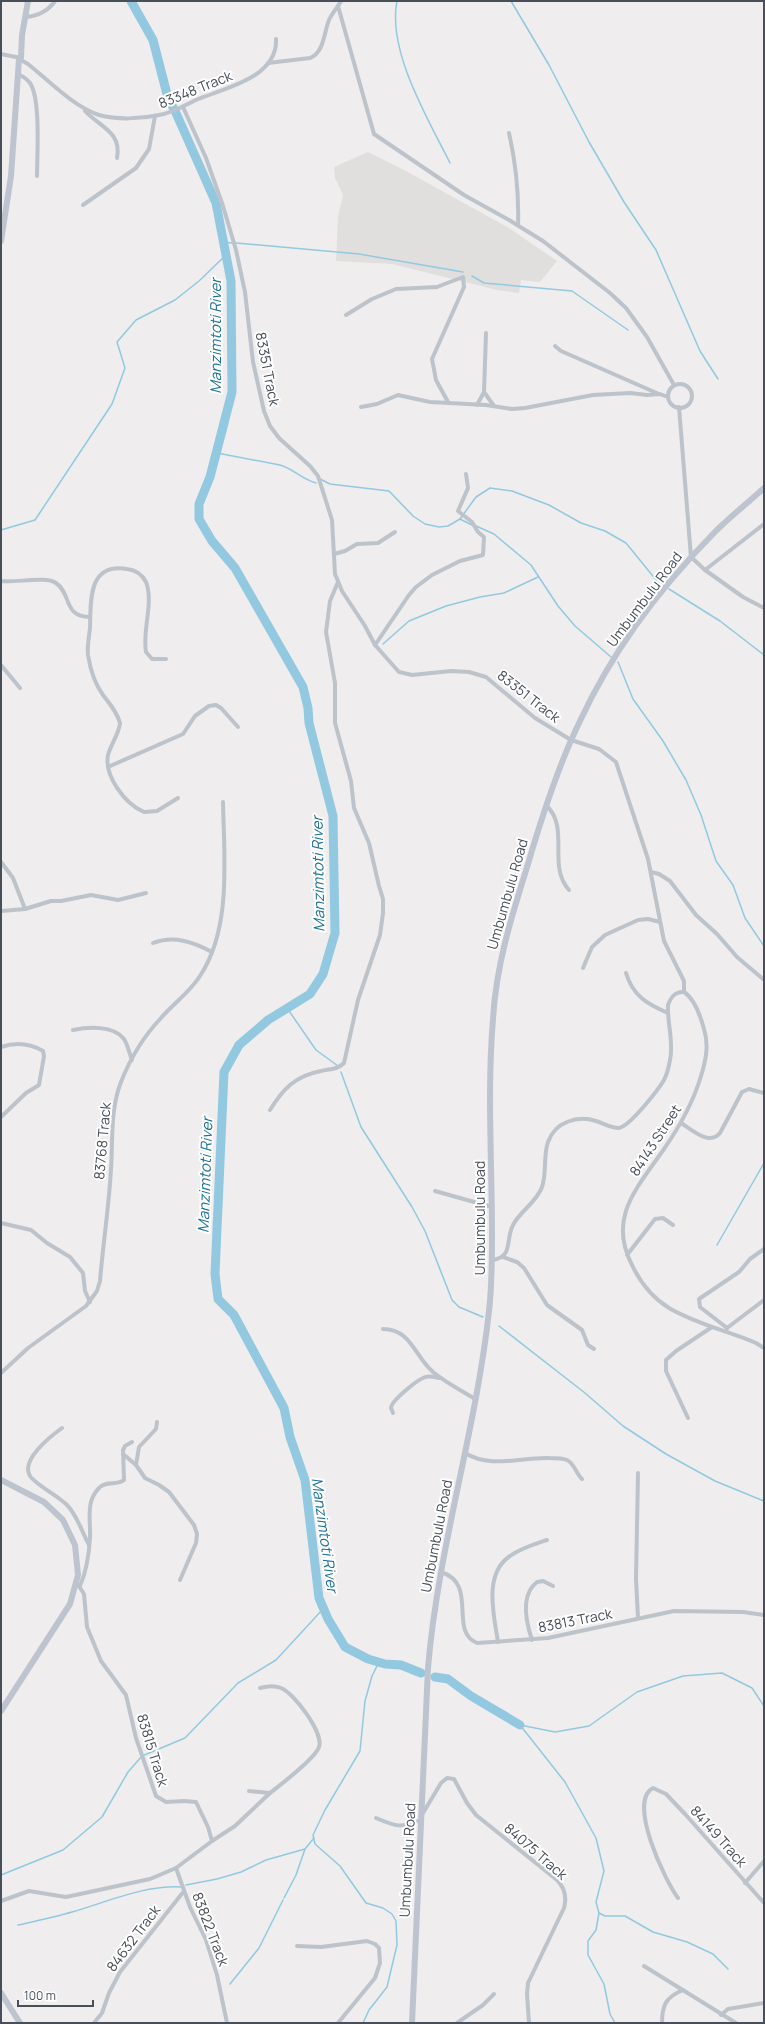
<svg xmlns="http://www.w3.org/2000/svg" width="765" height="2024" font-family="Manrope,sans-serif">
  <rect width="100%" height="100%" fill="#efeded"/>
  <polygon fill="#e0dfde" points="368,152 404,170 509,228 557,261 540,282 521,280 519,293 497,290 392,264 336,261 338,216 343,195 335,178 334,167"/>
  <g fill="none" stroke-linecap="round" stroke-linejoin="round">
    <g stroke="#92c9e1" stroke-width="1.5">
      <path d="M397,1C387,51 428,119 450,163"/>
      <polyline points="511,1 549,65 589,142 624,202 656,250 700,351 718,379"/>
      <polyline points="223,242 232,243"/>
      <polyline points="236,243 359,254 463,272"/>
      <polyline points="472,276 484,283 572,291 628,330"/>
      <path d="M217,453L280,465C294,469 301,479 316,483"/>
      <polyline points="320,479 330,484 389,491 413,516 425,524 439,527 448,526 460,519 472,525"/>
      <polyline points="460,519 476,497 490,488 512,491 549,505 581,523 605,531 626,543 661,586"/>
      <polyline points="476,526 494,534 531,565 558,606 575,626 611,657"/>
      <polyline points="1,530 35,520 112,404 125,368 117,342 136,320 175,300 199,281 226,255"/>
      <polyline points="669,589 720,621 764,655"/>
      <polyline points="383,644 409,621 446,606 480,597 504,593 538,577"/>
      <polyline points="618,662 633,699 663,741 686,780 701,815 716,861 733,885 745,918 764,946"/>
      <polyline points="287,1008 316,1050 338,1066"/>
      <polyline points="341,1072 361,1127 412,1207 425,1231 452,1300 459,1307 483,1317"/>
      <polyline points="717,1245 764,1163"/>
      <polyline points="499,1326 585,1393 623,1426 666,1454 715,1481 764,1501"/>
      <polyline points="520,1725 565,1782 596,1838 604,1871 596,1902 599,1913 596,1930 588,1941 588,1955 604,1984 610,2014 615,2023"/>
      <polyline points="520,1725 555,1732 589,1726 637,1692 683,1676 722,1673 752,1688 764,1706"/>
      <polyline points="764,1748 764,1755"/>
      <polyline points="1,1875 63,1850 102,1817 128,1772 142,1756 185,1738 238,1683 276,1660 323,1609"/>
      <polyline points="186,1885 217,1879 241,1872 266,1860 305,1849"/>
      <polyline points="284,1898 296,1875 305,1849 314,1838"/>
      <polyline points="599,1913 605,1916 625,1916 653,1932 687,1942 713,1954 728,1969"/>
      <path d="M18,1925C36,1921 55,1917 72,1912C107,1902 144,1885 181,1887"/>
      <polyline points="230,1984 259,1948 283,1900"/>
      <polyline points="363,2023 369,2010 387,1987 397,1945 396,1921 392,1914 383,1908 366,1903 340,1866 315,1844 313,1835 325,1810 360,1751 365,1701 372,1676 379,1662"/>
    </g>
    <g stroke="#92c9e1" stroke-width="9">
      <polyline points="131,1 153,40 168,98 176,113 216,203 231,281 232,392 210,477 199,504 199,519 212,541 235,568 303,687 308,708 309,723 333,816 335,933 323,974 310,994 268,1020 239,1045 224,1072 215,1274 218,1299 234,1315 284,1408 290,1437 305,1480 319,1598 328,1619 345,1647 368,1659 385,1664 401,1665 421,1673"/>
      <polyline points="435,1677 448,1679 471,1696 520,1725"/>
    </g>
    <g stroke="#bdc3cb" stroke-width="4">
      <polyline points="338,6 374,134 464,195 509,220 543,241 610,293 626,308 647,337 674,385"/>
      <path d="M25,17C38,16 48,11 55,1"/>
      <polyline points="1,54 21,58"/>
      <path d="M19,59L28,64C48,80 74,107 99,115C117,120 141,119 159,115C173,113 185,105 198,99C226,88 278,77 276,39"/>
      <path d="M268,63L310,58C324,53 324,32 329,20C332,13 338,7 341,1"/>
      <path d="M18,74C22,76 27,79 30,83C41,99 37,156 37,176"/>
      <polyline points="183,107 206,158 223,206 236,250 245,292 253,362 264,411 270,426 279,438 310,466 318,476 332,520 335,574 342,591 365,626 375,645 399,672 412,675 451,671 469,672 486,677 535,718 571,740 599,749 616,762 648,859 664,941 684,981 684,992"/>
      <path d="M85,111C100,127 122,132 117,158"/>
      <path d="M509,133C516,164 519,194 518,225"/>
      <polyline points="83,205 136,168 149,149 155,116"/>
      <polyline points="346,315 372,299 396,289 437,287 463,277 464,287 432,359 436,380 448,402"/>
      <polyline points="486,333 484,392 494,406"/>
      <polyline points="555,346 561,351 659,394"/>
      <circle cx="680" cy="396" r="12"/>
      <polyline points="477,405 484,392"/>
      <polyline points="361,407 377,404 398,395 430,402 486,405 512,409 525,408 593,395 630,393 647,395 660,394 668,397"/>
      <polyline points="679,407 691,557 705,570 764,524"/>
      <polyline points="334,554 345,551 357,544 378,543 395,532"/>
      <polyline points="705,570 743,597 764,608"/>
      <path d="M1,581C15,583 46,576 56,583C72,594 63,617 90,617"/>
      <polyline points="375,645 409,595 416,587 432,575 460,561 483,555 484,537 478,532 472,522 458,511 468,488 466,474"/>
      <path d="M166,659H152L146,652C142,631 154,602 146,582C142,574 135,570 127,569C87,562 91,603 90,628C89,637 87,646 88,655C90,668 95,684 103,695C110,704 117,712 120,723C119,734 111,744 108,755C104,776 125,804 144,812L157,811L178,798"/>
      <polyline points="1,665 20,688"/>
      <polyline points="108,767 183,734 195,716 209,706 216,705 221,708 238,727"/>
      <path d="M547,806C570,829 547,866 569,890"/>
      <polyline points="1,862 13,878 25,909"/>
      <polyline points="651,872 659,874 670,881 696,915 717,934 737,957 763,979"/>
      <polyline points="1,911 25,909 51,901 61,901 91,895 118,900 146,893"/>
      <path d="M153,943C174,935 193,942 212,952"/>
      <polyline points="583,968 592,947 605,935 638,920 648,919 660,922"/>
      <path d="M626,973C633,996 647,1004 668,1013"/>
      <path d="M73,1030C87,1027 114,1025 124,1039C128,1045 129,1053 132,1060"/>
      <path d="M1,1047C16,1042 29,1043 43,1051L44,1056L39,1085L26,1093L1,1117"/>
      <path d="M270,1110C283,1089 295,1076 321,1071C329,1069 337,1070 344,1063L358,1000L380,935L383,913V899L379,886L369,843L354,808L351,781L335,723V683L326,632L330,601L338,582"/>
      <path d="M681,1123C692,1130 709,1146 720,1133L742,1092L749,1089L764,1093"/>
      <polyline points="435,1191 492,1207"/>
      <polyline points="1,1223 31,1230 47,1243 70,1257 83,1273 85,1291 90,1302"/>
      <polyline points="627,1255 655,1219 663,1218 673,1225"/>
      <polyline points="503,1257 517,1262 524,1268 547,1305 582,1330 588,1345 594,1349"/>
      <path d="M492,1260C514,1257 505,1240 513,1225C520,1211 537,1202 542,1187C547,1173 543,1156 548,1142C555,1122 577,1115 596,1121C603,1123 611,1128 619,1128C630,1126 658,1090 664,1080C667,1074 669,1066 670,1060C674,1042 667,1023 668,1005C671,997 675,991 684,992C695,999 701,1018 704,1029C709,1045 706,1060 701,1076C693,1103 680,1126 664,1149C638,1187 607,1217 632,1265C640,1282 653,1298 669,1308C696,1324 728,1331 756,1343L764,1348"/>
      <polyline points="727,1328 764,1300"/>
      <path d="M383,1329C411,1329 415,1357 433,1372C446,1383 461,1390 475,1399"/>
      <polyline points="726,1331 727,1328 700,1307 699,1299 739,1272 750,1259 764,1249"/>
      <path d="M1,1373L28,1348L86,1306L97,1291L100,1281C103,1244 109,1206 111,1169C113,1140 110,1110 121,1082C130,1059 144,1036 161,1018C173,1004 190,992 200,976C232,928 224,857 223,802"/>
      <path d="M393,1413L391,1408C391,1401 416,1381 423,1378C428,1375 434,1377 439,1378"/>
      <polyline points="688,1418 666,1371 666,1360 676,1351 712,1327"/>
      <polyline points="157,1422 156,1429 139,1447 136,1465 145,1478 159,1485 169,1492 194,1525 197,1534 196,1543 180,1580"/>
      <path d="M62,1428C51,1436 20,1460 30,1476C35,1484 58,1496 67,1505C77,1515 82,1532 89,1545"/>
      <path d="M465,1453C491,1469 520,1457 549,1458C555,1458 562,1458 567,1460C575,1464 576,1474 582,1479"/>
      <polyline points="123,1454 136,1465"/>
      <path d="M441,1572C479,1584 448,1631 477,1643L548,1638L674,1611L743,1612L764,1615"/>
      <path d="M80,1586C87,1570 89,1555 90,1538C91,1521 85,1502 99,1488C106,1480 117,1486 124,1480L123,1450L125,1446L132,1442"/>
      <polyline points="638,1618 636,1579 638,1473"/>
      <path d="M532,1640C526,1622 520,1595 537,1582L543,1581L553,1586"/>
      <path d="M498,1642C494,1616 483,1574 510,1556C521,1548 535,1544 547,1540"/>
      <path d="M260,1688C267,1686 274,1685 281,1688C294,1693 324,1733 319,1747C315,1759 280,1785 270,1793"/>
      <path d="M423,1813L441,1783L447,1778L454,1779L467,1803L476,1815L557,1880C565,1888 567,1897 564,1908L528,1983L527,1994L529,2023"/>
      <path d="M376,1818C397,1827 400,1828 421,1820"/>
      <polyline points="212,1841 235,1826 270,1793 249,1791"/>
      <polyline points="176,1868 190,1907 206,1940 217,1975 227,2023"/>
      <polyline points="745,1883 764,1861"/>
      <path d="M678,1898C665,1881 627,1801 653,1788L666,1794L685,1814L764,1903"/>
      <polyline points="1,1901 29,1891 66,1897 150,1879 176,1868 212,1841 208,1827 196,1802 184,1801 166,1802 156,1796 136,1738 126,1695 101,1661 87,1627 84,1594 77,1583"/>
      <polyline points="297,1946 321,1947 367,1941 375,1944 379,1948 380,1963 375,1978 338,2023"/>
      <polyline points="644,1966 736,2023"/>
      <polyline points="721,2015 728,2009 764,2003"/>
      <polyline points="94,2023 102,2013 109,1993 120,1972 184,1891"/>
      <polyline points="457,2023 483,2005 494,1994"/>
      <path d="M662,2023C662,2005 666,1997 683,1990"/>
    </g>
    <g stroke="#bdc4cf" stroke-width="6">
      <polyline points="1,241 11,176 19,59 21,58 22,35 28,1"/>
      <polyline points="1,1480 44,1502 63,1520 75,1545 78,1575 70,1604 1,1711"/>
      <polyline points="1,1993 20,2023"/>
      <path d="M412,2023L428,1668C438,1548 476,1431 489,1311C492,1286 492,1260 492,1235C492,1163 487,1090 493,1019C496,965 512,915 528,864C542,816 558,766 580,721C612,652 659,589 712,535C728,518 747,504 764,488"/>
    </g>
  </g>
  <g text-anchor="middle" dominant-baseline="central" stroke-width="4" stroke-linejoin="round" paint-order="stroke">
    <g font-size="14" fill="#484f58" stroke="#fff">
      <text transform="translate(195 89) rotate(-22)">83348 Track</text>
      <text transform="translate(268 369) rotate(79)">83351 Track</text>
      <text transform="translate(644 599) rotate(-53)">Umbumbulu Road</text>
      <text transform="translate(529 696) rotate(38)">83351 Track</text>
      <text transform="translate(507 894) rotate(-74)">Umbumbulu Road</text>
      <text transform="translate(655 1140) rotate(-57)">84143 Street</text>
      <text transform="translate(102 1141) rotate(-85)">83768 Track</text>
      <text transform="translate(479 1218) rotate(-90)">Umbumbulu Road</text>
      <text transform="translate(436 1536) rotate(-79)">Umbumbulu Road</text>
      <text transform="translate(575 1620) rotate(-11)">83813 Track</text>
      <text transform="translate(153 1750) rotate(73)">83815 Track</text>
      <text transform="translate(719 1836) rotate(48)">84149 Track</text>
      <text transform="translate(536 1851) rotate(41)">84075 Track</text>
      <text transform="translate(407 1860) rotate(-87)">Umbumbulu Road</text>
      <text transform="translate(211 1929) rotate(69)">83822 Track</text>
      <text transform="translate(133 1938) rotate(-53)">84632 Track</text>
    </g>
    <g font-size="15" font-style="italic" fill="#1c7196" stroke="#fff">
      <text transform="translate(215 336) rotate(-90)">Manzimtoti River</text>
      <text transform="translate(318 874) rotate(-91)">Manzimtoti River</text>
      <text transform="translate(205 1175) rotate(-88)">Manzimtoti River</text>
      <text transform="translate(325 1535) rotate(82)">Manzimtoti River</text>
    </g>
  </g>
  <rect width="765" height="2024" fill="none" stroke="#484f58" stroke-width="4"/>
  <path d="M18 2000v6h75v-6" fill="none" stroke="#484f58" stroke-width="2"/>
  <text x="24" y="2000" font-size="12" fill="#484f58" stroke="#ffffff" stroke-width="3" paint-order="stroke">100 m</text>
</svg>
